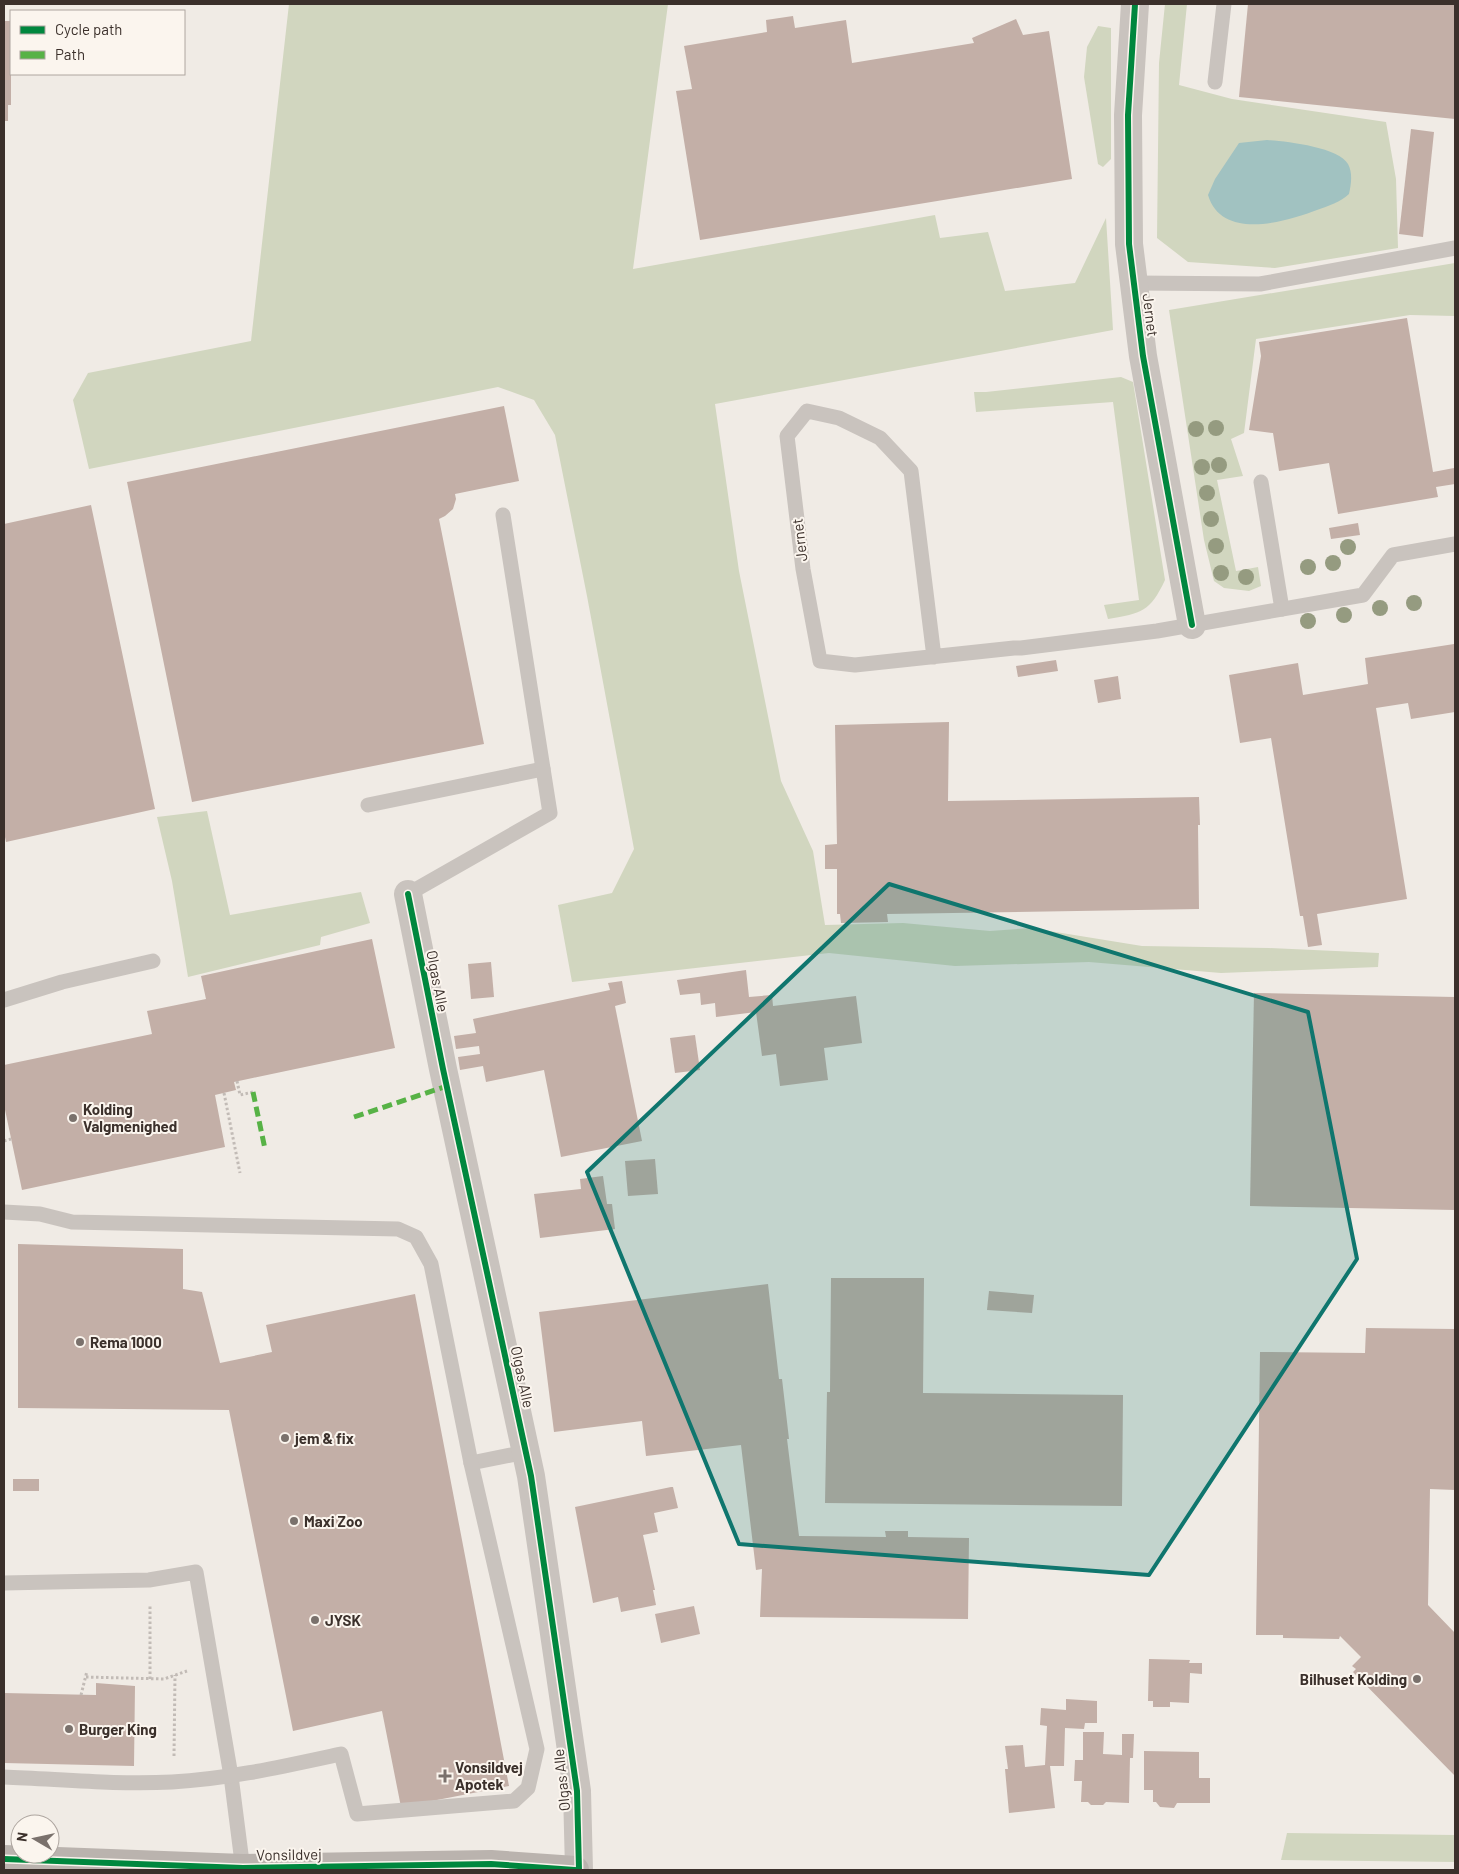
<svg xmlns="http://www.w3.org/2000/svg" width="1459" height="1874" font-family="Barlow,sans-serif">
  <rect width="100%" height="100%" fill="#f0ebe5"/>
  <g fill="#d1d6bf">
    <polygon points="289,4 668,4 633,269 935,215 940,238 988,232 1005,291 1075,283 1106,218 1113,330 715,404 739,571 781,781 813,851 825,925 903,923 990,931 1031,928 1142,946 1269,948 1379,953 1378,967 1221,973 1089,962 955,966 829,953 572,982 558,905 612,893 634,849 587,596 555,435 534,400 498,387 89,469 73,400 88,373 251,341"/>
    <polygon points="1165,4 1187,4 1179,85 1232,99 1386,122 1396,179 1398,248 1275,268 1188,262 1157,238 1159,63"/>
    <polygon points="1098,26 1111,28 1111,159 1103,167 1098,164 1084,77 1087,47"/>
    <polygon points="1455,263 1455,316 1410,315 1256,339 1244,433 1231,439 1243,476 1217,480 1236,571 1258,567 1261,586 1249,591 1224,588 1214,581 1204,540 1169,310"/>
    <path d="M1121,377L1133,382L1165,580C1150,612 1142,613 1108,619L1104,605L1139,600L1113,402L976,412L974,392H986Z"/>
    <polygon points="207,811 230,915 361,892 370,923 321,937 320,945 188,977 172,881 157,817"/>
    <polygon points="1287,1833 1455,1835 1455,1862 1281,1860"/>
  </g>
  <path fill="#a1c2c1" d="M1267,140C1285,141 1339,147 1348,164C1353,173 1351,185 1349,194C1341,202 1328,206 1317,210C1285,222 1222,241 1208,195L1215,179L1239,143Z"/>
  <g fill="#c3afa7">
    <polygon points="1248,4 1455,4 1455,119 1239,97"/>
    <polygon points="793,16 795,28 846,20 852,63 974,43 972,38 1016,19 1023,35 1049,31 1072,179 700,240 676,91 692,89 684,46 767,32 766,20"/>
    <polygon points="4,21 11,21 11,105 8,105 8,121 4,121"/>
    <polygon points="1411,129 1434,132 1423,237 1399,234"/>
    <polygon points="1407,318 1433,472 1454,468 1455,484 1436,487 1438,497 1338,514 1329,463 1279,471 1273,433 1249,430 1261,356 1259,342"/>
    <polygon points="504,406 519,481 455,494 456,499 453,509 445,516 439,519 484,744 192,802 127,482"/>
    <polygon points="91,505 155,809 6,842 5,837 4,838 4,524"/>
    <polygon points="1358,523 1360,535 1331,539 1329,528"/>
    <polygon points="1454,644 1455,654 1455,712 1411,719 1408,703 1376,708 1407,899 1317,914 1322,945 1308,947 1303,916 1300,916 1271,738 1240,743 1229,675 1298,663 1303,695 1368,684 1365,658"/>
    <polygon points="1056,660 1058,671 1018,677 1016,666"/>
    <polygon points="1118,676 1121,699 1098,703 1094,680"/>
    <polygon points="949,722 948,801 1199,797 1200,825 1198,825 1199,909 887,914 888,922 841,923 840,914 837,914 837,869 825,869 825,845 837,844 835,725"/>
    <polygon points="372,939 395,1048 234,1082 236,1090 215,1095 225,1147 22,1190 4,1105 4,1065 152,1034 147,1011 206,999 201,976"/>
    <polygon points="491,962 494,997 471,999 468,964"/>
    <polygon points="746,970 749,997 772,995 773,1006 856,996 862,1043 824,1048 828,1080 780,1086 776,1054 762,1056 756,1012 716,1017 715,1003 701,1005 700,993 680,995 677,980"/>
    <polygon points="622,981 626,1003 615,1006 642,1141 561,1157 544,1070 486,1082 483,1066 460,1070 458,1057 480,1054 479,1046 456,1049 454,1036 476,1033 473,1019 610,990 608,983"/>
    <polygon points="1254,993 1455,997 1455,1210 1250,1206"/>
    <polygon points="695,1035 700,1070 675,1073 670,1038"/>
    <polygon points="655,1159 658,1194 628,1196 625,1161"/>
    <polygon points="603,1176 607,1204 612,1204 615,1229 540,1238 534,1194 581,1189 580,1179"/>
    <polygon points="18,1244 183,1249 183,1289 202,1292 220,1363 272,1352 266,1325 415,1294 509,1786 401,1807 382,1711 293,1731 229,1410 18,1408"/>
    <polygon points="831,1278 924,1278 923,1393 1123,1395 1122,1506 825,1503 827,1392 830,1392"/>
    <polygon points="768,1284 779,1379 782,1379 789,1439 787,1439 799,1536 886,1537 885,1531 908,1531 908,1537 969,1538 968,1619 760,1617 762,1569 756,1570 741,1445 646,1456 642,1421 554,1432 539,1312"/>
    <polygon points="989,1291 1034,1295 1032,1313 987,1310"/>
    <polygon points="1366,1328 1455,1329 1455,1490 1430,1489 1428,1605 1455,1633 1455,1776 1353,1672 1356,1669 1352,1666 1361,1657 1340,1636 1339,1639 1283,1638 1283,1635 1256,1635 1260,1352 1365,1353"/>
    <rect x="13" y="1479" width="26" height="12"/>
    <polygon points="671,1487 673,1487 678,1508 654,1513 658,1532 643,1535 655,1590 653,1590 656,1605 621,1612 618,1597 593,1603 575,1507"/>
    <polygon points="694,1606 700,1634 661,1643 655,1614"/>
    <polygon points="1149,1659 1190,1660 1189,1663 1202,1663 1202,1674 1190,1673 1189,1703 1170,1702 1170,1707 1153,1707 1153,1701 1148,1701"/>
    <polygon points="96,1683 135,1686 134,1766 4,1763 4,1693 96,1695"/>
    <polygon points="1066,1699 1097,1701 1097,1723 1085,1723 1084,1729 1065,1728 1064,1766 1050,1766 1055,1808 1009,1813 1005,1769 1008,1769 1005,1746 1023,1745 1025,1767 1045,1765 1047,1726 1040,1725 1041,1708 1066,1710"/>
    <polygon points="1083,1732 1104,1732 1103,1754 1122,1755 1122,1734 1134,1734 1133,1758 1130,1758 1129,1803 1106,1802 1103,1805 1091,1805 1088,1802 1081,1802 1082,1781 1074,1781 1075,1760 1083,1760"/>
    <polygon points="1144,1751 1199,1752 1199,1778 1210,1778 1210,1803 1177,1803 1174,1808 1160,1807 1156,1802 1153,1802 1153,1790 1144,1790"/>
  </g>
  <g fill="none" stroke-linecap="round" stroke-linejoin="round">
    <g stroke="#c2bbb6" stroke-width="3" stroke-dasharray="2.5 2.5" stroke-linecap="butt">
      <polyline points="237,1081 240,1095 253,1092"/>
      <polyline points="224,1093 240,1173"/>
      <polyline points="4,1141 11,1139"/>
      <polyline points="86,1677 164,1679 187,1671"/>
      <polyline points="150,1679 150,1604"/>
      <polyline points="81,1695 87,1671"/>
      <polyline points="174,1756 175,1675"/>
    </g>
    <g stroke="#c9c3be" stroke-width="15">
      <polyline points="1215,82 1224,4"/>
      <polyline points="1134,283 1260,284 1455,248"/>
      <polyline points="1261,482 1282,609"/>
      <polyline points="934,657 911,471 880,438 839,418 807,411 787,436 803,569 820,661 855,665 1014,648 1021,648 1157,631 1363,595 1393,555 1455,544"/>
      <polyline points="368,805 543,769"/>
      <polyline points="408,894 550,813 503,515"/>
      <polyline points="4,1000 62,982 153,961"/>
      <polyline points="4,1212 40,1214 72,1222 398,1229 416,1237 431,1264 471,1463 526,1452"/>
      <polyline points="4,1583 149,1580 196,1572 231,1776 243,1870"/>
      <path d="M4,1777C59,1779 116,1785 172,1782C229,1779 285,1766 341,1754L357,1814L514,1801L528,1788L537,1749L471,1463"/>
    </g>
    <g stroke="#c9c3be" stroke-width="28">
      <polyline points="1135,4 1128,115 1129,244 1143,356 1192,625"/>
      <polyline points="408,894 443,1069 531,1476 577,1791 579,1870"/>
    </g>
    <polyline stroke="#bab3ae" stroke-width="28" points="4,1859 243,1868 491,1864 575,1870"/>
    <g stroke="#57b246" stroke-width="5" stroke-dasharray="10 5" stroke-linecap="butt">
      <polyline points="253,1092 265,1149"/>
      <polyline points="354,1117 447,1086"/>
    </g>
    <defs>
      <g id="cycleway">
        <polyline points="1135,4 1128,115 1129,244 1143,356 1192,625"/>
        <polyline points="408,894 443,1069 531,1476 577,1791 579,1870"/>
        <polyline points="4,1859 243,1868 491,1864 575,1870"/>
      </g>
    </defs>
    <use href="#cycleway" stroke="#fbf5ee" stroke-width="9"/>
    <use href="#cycleway" stroke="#00873e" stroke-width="6"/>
  </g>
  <g fill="#959b80">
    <circle cx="1216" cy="428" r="8"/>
    <circle cx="1196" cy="429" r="8"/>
    <circle cx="1219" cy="465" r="8"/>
    <circle cx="1202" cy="467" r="8"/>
    <circle cx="1207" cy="493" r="8"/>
    <circle cx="1211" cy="519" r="8"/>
    <circle cx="1216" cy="546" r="8"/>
    <circle cx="1348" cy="547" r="8"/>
    <circle cx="1333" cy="563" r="8"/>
    <circle cx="1308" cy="567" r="8"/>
    <circle cx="1221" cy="573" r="8"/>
    <circle cx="1246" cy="577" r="8"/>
    <circle cx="1414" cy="603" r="8"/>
    <circle cx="1380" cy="608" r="8"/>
    <circle cx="1344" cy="615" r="8"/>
    <circle cx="1308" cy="621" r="8"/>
  </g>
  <path fill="#0f766e" fill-opacity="0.2" stroke="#0f766e" stroke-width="4" stroke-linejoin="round" d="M889,884L1308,1012L1357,1259L1149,1575L739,1544L587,1172Z"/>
  <g fill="#7a716c" stroke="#fbf5ee" stroke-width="2">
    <circle cx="73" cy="1118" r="5"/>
    <circle cx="80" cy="1342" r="5"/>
    <circle cx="285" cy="1438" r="5"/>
    <circle cx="294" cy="1521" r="5"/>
    <circle cx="315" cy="1620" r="5"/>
    <circle cx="1417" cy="1679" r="5"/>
    <circle cx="69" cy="1729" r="5"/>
    <path d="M442.5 1768.5h5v5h5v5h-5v5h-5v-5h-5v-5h5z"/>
  </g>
  <g text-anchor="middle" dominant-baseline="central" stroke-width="4" stroke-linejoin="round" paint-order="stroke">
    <g font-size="15" fill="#3b302b" stroke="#fbf5ee">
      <text transform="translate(1151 315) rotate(83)">Jernet</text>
      <text transform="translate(799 540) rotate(-97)">Jernet</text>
      <text transform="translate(438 981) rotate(79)">Olgas Alle</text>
      <text transform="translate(523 1377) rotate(78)">Olgas Alle</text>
      <text transform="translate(561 1780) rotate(-96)">Olgas Alle</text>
      <text transform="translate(289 1854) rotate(-1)">Vonsildvej</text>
    </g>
    <g font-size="15" font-weight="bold" fill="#3b302b" stroke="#fbf5ee" text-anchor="start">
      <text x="83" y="1109">Kolding<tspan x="83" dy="17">Valgmenighed</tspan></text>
      <text x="90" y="1342">Rema 1000</text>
      <text x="295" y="1438">jem &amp; fix</text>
      <text x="304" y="1521">Maxi Zoo</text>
      <text x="325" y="1620">JYSK</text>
      <text x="1407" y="1679" text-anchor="end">Bilhuset Kolding</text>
      <text x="79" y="1729">Burger King</text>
      <text x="455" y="1767">Vonsildvej<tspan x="455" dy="17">Apotek</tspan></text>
    </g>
  </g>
  <rect width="1459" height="1874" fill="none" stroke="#3b302b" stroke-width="10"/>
  <rect x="10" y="10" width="175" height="65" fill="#fbf5ee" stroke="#aea6a0"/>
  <rect x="20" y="26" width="25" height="8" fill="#00873e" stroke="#aea6a0"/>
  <text x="55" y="35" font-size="15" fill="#3b302b">Cycle path</text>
  <rect x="20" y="51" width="25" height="8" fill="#57b246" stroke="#aea6a0"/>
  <text x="55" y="60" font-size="15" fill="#3b302b">Path</text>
  <g transform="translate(35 1839) rotate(279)"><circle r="24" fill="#fbf5ee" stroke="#aea6a0"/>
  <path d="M0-4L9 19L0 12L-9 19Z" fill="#7a716c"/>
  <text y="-8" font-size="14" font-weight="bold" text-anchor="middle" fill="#3b302b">N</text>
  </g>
</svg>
